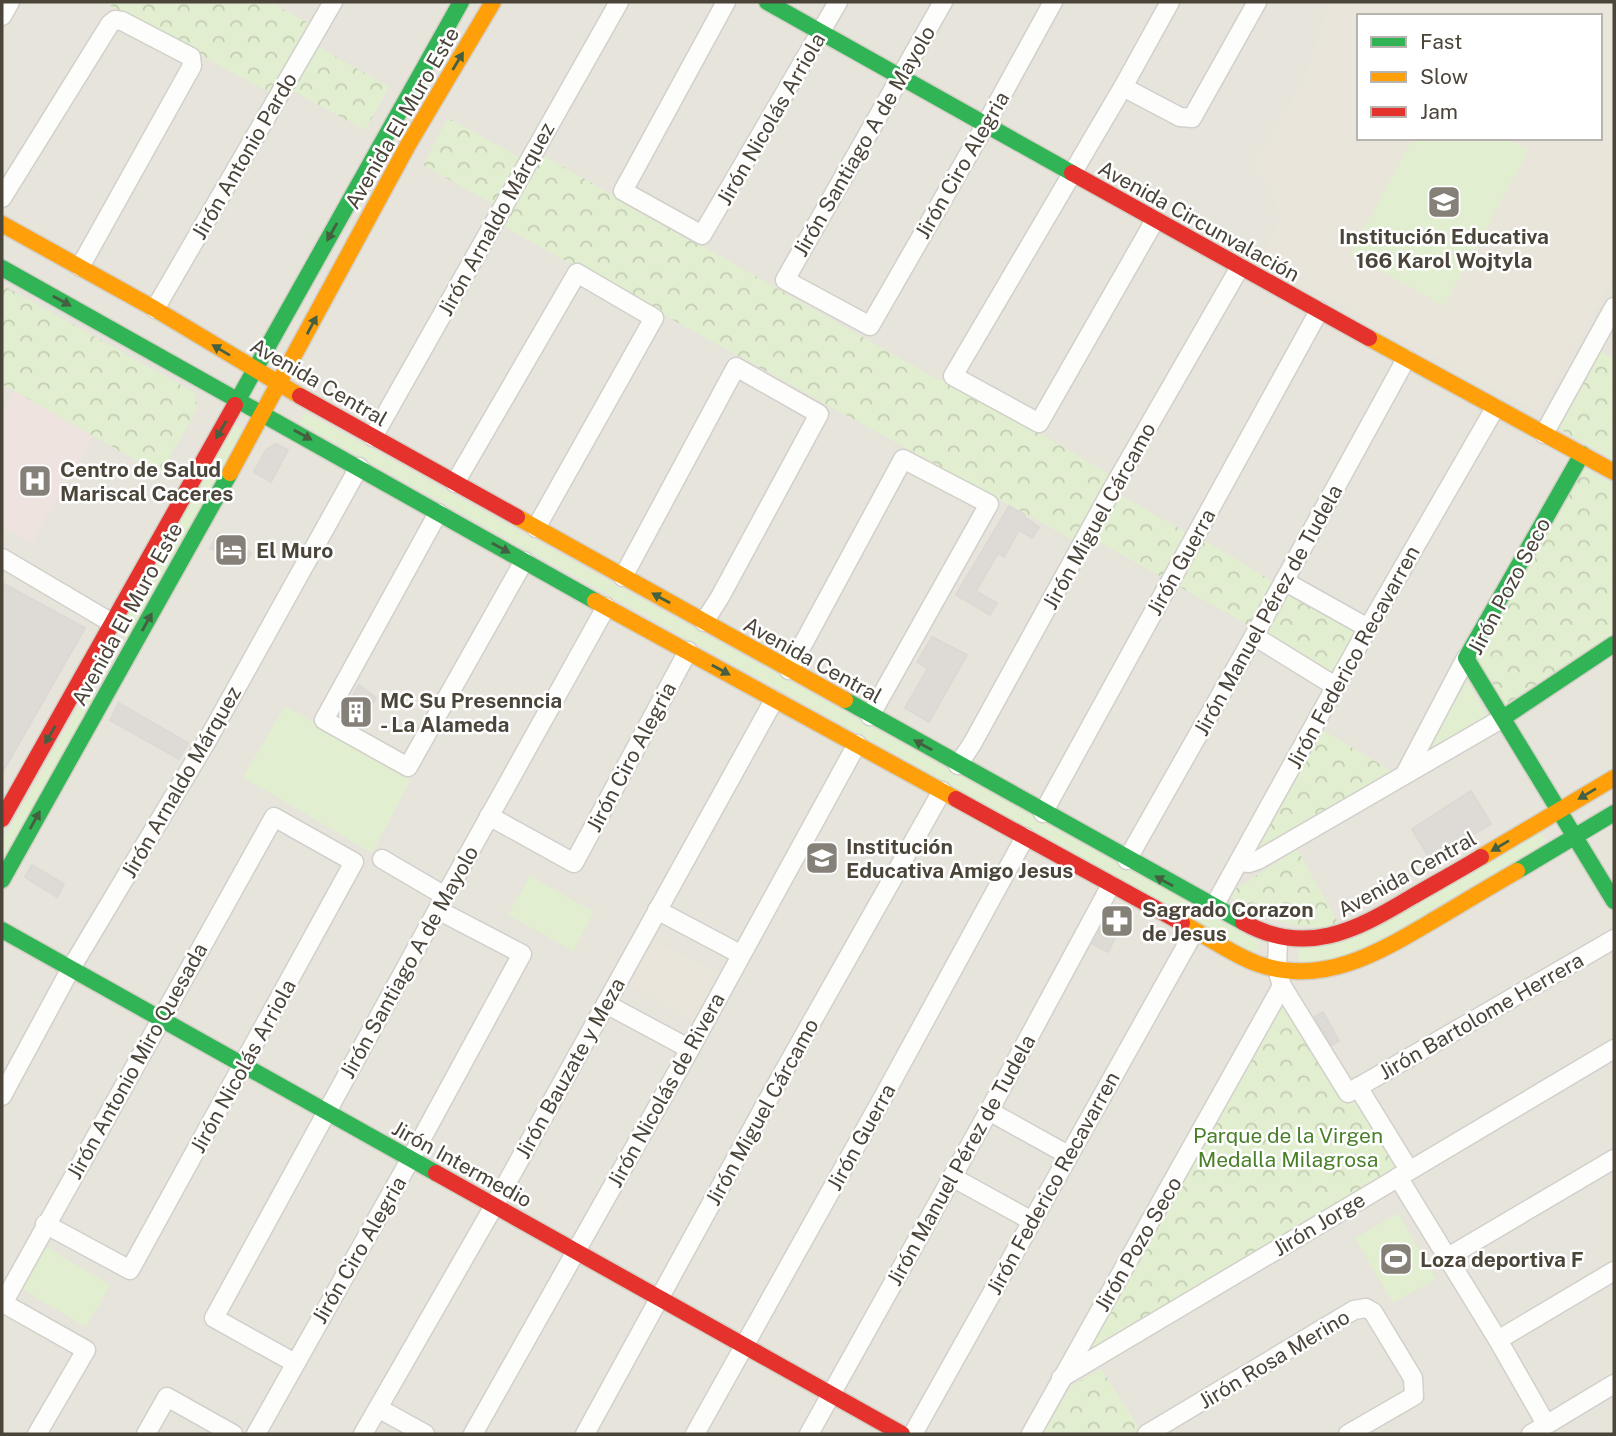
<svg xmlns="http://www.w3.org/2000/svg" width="1616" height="1436" font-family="'Public Sans',sans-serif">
  <defs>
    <pattern id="park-crowns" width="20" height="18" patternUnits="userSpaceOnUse" patternTransform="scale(1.75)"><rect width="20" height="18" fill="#e1eecf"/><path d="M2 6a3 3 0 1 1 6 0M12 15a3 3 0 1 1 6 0" fill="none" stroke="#c3cdb2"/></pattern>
  </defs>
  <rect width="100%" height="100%" fill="#f4f2ee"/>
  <path fill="#e7e4dc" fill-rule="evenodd" d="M2,2H1614V1434H2ZM1359,16H1600V138H1359Z"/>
  <g fill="#eae5da" fill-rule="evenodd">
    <path d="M1329,2H1614V276L1538,412L1298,282L1302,276L1285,265L1274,269L1259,261L1281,219L1268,185L1252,164L1305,79ZM1359,16H1600V138H1359Z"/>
    <polygon points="653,939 719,975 695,1021 629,985"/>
  </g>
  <polygon fill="#eee3df" points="14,391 93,436 32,543 2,526 2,412"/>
  <g fill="#e1eecf">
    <polygon points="1413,138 1508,138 1529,150 1444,306 1350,254"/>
    <polygon points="305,412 1260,942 1258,951 1250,952 299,423"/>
    <polygon points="235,425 247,431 129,640 117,633"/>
    <polygon points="1467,681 1487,715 1427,750"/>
    <polygon points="87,691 97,697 2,865 2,842"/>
    <polygon points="285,706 411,779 372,853 243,777"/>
    <polygon points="1539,831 1549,845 1372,952 1299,967 1298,948"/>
    <polygon points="530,876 594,912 573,951 508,915"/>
    <polygon points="1398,1213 1436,1279 1393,1303 1355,1238"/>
    <polygon points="46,1247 110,1285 86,1327 22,1289"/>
  </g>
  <g fill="url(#park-crowns)">
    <polygon points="104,2 270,2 312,25 274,95"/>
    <polygon points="317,46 389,87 365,130 293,91"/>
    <polygon points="448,118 521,158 495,205 423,165"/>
    <polygon points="539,153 938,380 948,378 1110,475 1073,540 499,224"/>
    <polygon points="2,285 195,393 197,409 160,474 2,384"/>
    <polygon points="1600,351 1614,359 1614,460 1558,428"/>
    <polygon points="1581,466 1614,484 1614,633 1501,707 1474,658"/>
    <polygon points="1115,492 1187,533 1162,577 1090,537"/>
    <polygon points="1204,540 1275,583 1252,627 1178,586"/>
    <polygon points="1287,586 1360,627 1333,674 1262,634"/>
    <polygon points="1321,729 1393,772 1265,851 1259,851 1256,846"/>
    <path d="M1297,849L1340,926C1293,930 1270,921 1230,897V893Z"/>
    <polygon points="1285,999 1355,1093 1401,1170 1071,1366"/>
    <polygon points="1101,1369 1141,1431 1135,1434 1043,1434 1071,1386"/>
  </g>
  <g fill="#dedbd6" stroke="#dcd9d4" stroke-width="2">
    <polygon points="276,444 288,450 271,482 254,472 266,450"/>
    <polygon points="1009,506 1025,515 1024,517 1039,527 1032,538 1019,530 1004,557 998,553 976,591 997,603 990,615 956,595"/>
    <polygon points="218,534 251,553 243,566 210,548"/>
    <polygon points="2,583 85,628 2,773"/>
    <polygon points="932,637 967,655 929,722 905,708 928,668 917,662"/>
    <polygon points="359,685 376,698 359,727 341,716"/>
    <polygon points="119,703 188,743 179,759 110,720"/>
    <polygon points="1471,791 1491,824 1430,859 1412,829"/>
    <polygon points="32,865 64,884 57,897 25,877"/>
    <polygon points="1118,914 1126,917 1108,952 1093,944 1107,916"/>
    <polygon points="1323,1012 1339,1041 1332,1045 1314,1017"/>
  </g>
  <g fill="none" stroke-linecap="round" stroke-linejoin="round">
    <defs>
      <g id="street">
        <polyline points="726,2 623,191 702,235 838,2"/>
        <polyline points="943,2 785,280 870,326 986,124 1053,2"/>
        <polyline points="2,16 10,2"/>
        <polyline points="1123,87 1180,117 1192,118 1257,2"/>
        <polyline points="2,198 110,24 115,20 122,21 191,57 192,66 80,267"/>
        <polyline points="1155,220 1039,423 953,376 1123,87 1170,2"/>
        <polyline points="155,309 333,2"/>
        <polyline points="1544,434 1614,307"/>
        <polyline points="373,437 619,2"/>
        <polyline points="455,483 577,273 654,318 536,528"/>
        <polyline points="438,513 324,720 408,767 524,561"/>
        <polyline points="2,558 112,623"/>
        <polyline points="623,577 736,367 819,414 720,597 704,622"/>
        <polyline points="1284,581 1368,628"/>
        <polyline points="1254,636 1335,686"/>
        <polyline points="789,670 903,459 989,504 870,716"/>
        <polyline points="958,765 972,744 1114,486 1240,267"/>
        <polyline points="1405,774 1466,658"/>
        <polyline points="1043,813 1319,311"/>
        <polyline points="489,816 574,863 688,651"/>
        <polyline points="382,859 445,896"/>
        <polyline points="1127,860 1254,636 1406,359"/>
        <polyline points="1240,862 1249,863 1258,860 1503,718"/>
        <polyline points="1213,908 1368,628 1495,408"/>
        <polyline points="657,910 740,954"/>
        <polyline points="1282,986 1348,1093 1614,939"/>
        <polyline points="606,1004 690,1049"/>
        <polyline points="1358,1087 1409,1170"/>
        <polyline points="2,1096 70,970 208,739 359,467"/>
        <polyline points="989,1111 1068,1155"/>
        <polyline points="952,1177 1032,1221"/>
        <polyline points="1398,1177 1498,1340 1546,1424"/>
        <polyline points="1448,1257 1614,1159"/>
        <polyline points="3,1303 86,1350 37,1434"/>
        <polyline points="2,1305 274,817 354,862 130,1270 45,1224"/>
        <polyline points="1498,1340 1614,1271"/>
        <polyline points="295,1363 214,1318 445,896 606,607"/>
        <polyline points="1061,1378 1614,1049"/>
        <polyline points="378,1408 425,1434"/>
        <polyline points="146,1434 167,1397 233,1434"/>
        <polyline points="256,1434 410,1160 522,954 438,910"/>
        <polyline points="363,1434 494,1206 774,700"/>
        <polyline points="473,1434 690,1049 857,744"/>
        <polyline points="585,1434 780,1078 942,791"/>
        <polyline points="695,1434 886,1092 1025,837"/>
        <polyline points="809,1434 989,1111 1111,885"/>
        <polyline points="913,1434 1194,932"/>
        <polyline points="1031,1434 1282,986 1277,969 1278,938"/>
        <polyline points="1147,1434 1354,1310 1366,1308 1373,1312 1413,1378 1414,1396 1348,1434"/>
        <polyline points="1531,1434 1614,1384"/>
      </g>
      <g id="fast">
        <polyline points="767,2 1072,173"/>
        <polyline points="2,268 595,601"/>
        <polyline points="235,405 461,2"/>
        <polyline points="1582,454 1466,658 1614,901"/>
        <polyline points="845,700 1243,922"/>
        <polyline points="1503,718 1614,644"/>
        <polyline points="1517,871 1614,813"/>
        <polyline points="2,880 230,473"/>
        <polyline points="2,930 436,1173"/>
      </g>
      <g id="slow">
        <polyline points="2,224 155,309 300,396"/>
        <polyline points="1369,338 1614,472"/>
        <polyline points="230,473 408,145 493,2"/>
        <polyline points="517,517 845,700"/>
        <polyline points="595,601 956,799"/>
        <polyline points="1481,857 1614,778"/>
        <path d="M1182,923C1205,935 1234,956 1258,964C1323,987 1380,952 1434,920C1461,904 1489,887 1517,871"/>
      </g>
      <g id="jam">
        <polyline points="1072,173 1369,338"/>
        <polyline points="300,396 517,517"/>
        <polyline points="956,799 1182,923"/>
        <polyline points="2,819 235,405"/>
        <path d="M1243,922C1305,957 1355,931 1410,898C1434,884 1458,871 1481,857"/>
        <polyline points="436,1173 902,1434"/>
      </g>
    </defs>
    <use href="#street" stroke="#d2d0cb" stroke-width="21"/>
    <use href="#fast" stroke="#d3cfc5" stroke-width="19"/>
    <use href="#slow" stroke="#d3cfc5" stroke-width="19"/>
    <use href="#jam" stroke="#d3cfc5" stroke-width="19"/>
    <use href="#street" stroke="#fdfdfc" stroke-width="18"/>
    <use href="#fast" stroke="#30b455" stroke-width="16"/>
    <use href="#slow" stroke="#ff9f0a" stroke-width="16"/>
    <use href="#jam" stroke="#e5322d" stroke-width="16"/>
  </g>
  <defs><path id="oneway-solid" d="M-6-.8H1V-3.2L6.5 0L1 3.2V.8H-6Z" transform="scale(1.75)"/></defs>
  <g fill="#446040">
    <use href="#oneway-solid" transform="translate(458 61) rotate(-59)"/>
    <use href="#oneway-solid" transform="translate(332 232) rotate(119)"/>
    <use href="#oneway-solid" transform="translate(62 301) rotate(29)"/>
    <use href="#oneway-solid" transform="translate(312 325) rotate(-62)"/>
    <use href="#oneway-solid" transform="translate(221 350) rotate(-149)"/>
    <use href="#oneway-solid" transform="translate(221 430) rotate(120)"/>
    <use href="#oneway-solid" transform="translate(303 435) rotate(29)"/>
    <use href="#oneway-solid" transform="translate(501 548) rotate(29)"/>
    <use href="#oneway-solid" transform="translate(661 598) rotate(-151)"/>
    <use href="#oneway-solid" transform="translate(147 622) rotate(-61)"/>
    <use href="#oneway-solid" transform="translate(721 670) rotate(29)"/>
    <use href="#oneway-solid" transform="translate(50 735) rotate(120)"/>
    <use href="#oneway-solid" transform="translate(923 745) rotate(-151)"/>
    <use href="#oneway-solid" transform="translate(1587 794) rotate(149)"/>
    <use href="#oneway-solid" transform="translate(35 820) rotate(-61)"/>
    <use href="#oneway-solid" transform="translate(1500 846) rotate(149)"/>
    <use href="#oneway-solid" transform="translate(1164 881) rotate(-151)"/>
  </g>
  <defs>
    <symbol id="school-square" viewBox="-11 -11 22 22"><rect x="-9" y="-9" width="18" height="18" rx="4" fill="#868178" stroke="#fff"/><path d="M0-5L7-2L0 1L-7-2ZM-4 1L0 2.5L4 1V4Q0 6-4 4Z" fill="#fff"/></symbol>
    <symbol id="hospital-square" viewBox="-11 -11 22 22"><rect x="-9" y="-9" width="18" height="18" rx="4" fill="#868178" stroke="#fff"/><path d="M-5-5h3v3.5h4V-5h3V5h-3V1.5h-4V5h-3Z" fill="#fff"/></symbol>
    <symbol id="hotel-square" viewBox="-11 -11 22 22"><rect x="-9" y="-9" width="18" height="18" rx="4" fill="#868178" stroke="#fff"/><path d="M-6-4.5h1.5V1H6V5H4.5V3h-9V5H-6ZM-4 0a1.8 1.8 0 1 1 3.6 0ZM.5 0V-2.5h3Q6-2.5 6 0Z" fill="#fff"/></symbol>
    <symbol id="building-square" viewBox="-11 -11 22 22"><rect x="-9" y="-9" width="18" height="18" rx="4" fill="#868178" stroke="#fff"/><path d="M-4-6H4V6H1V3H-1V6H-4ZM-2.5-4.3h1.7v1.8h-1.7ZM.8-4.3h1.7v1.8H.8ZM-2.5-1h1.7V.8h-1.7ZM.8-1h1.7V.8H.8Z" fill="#fff"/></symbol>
    <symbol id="pharmacy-square" viewBox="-11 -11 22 22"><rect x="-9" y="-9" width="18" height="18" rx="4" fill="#868178" stroke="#fff"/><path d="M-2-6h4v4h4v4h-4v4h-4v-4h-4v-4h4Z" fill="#fff"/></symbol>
    <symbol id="stadium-square" viewBox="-11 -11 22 22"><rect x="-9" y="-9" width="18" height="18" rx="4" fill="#868178" stroke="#fff"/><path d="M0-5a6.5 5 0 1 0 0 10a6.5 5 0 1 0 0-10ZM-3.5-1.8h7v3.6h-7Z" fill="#fff"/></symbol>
  </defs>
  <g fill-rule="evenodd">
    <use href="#school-square" x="1425" y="183" width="38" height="38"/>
    <use href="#hospital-square" x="16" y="462" width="38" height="38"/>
    <use href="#hotel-square" x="212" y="531" width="38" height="38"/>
    <use href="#building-square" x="337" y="693" width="38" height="38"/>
    <use href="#school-square" x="803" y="839" width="38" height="38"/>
    <use href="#pharmacy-square" x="1098" y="902" width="38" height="38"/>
    <use href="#stadium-square" x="1377" y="1240" width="38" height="38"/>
  </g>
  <g text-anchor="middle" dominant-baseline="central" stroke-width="5" stroke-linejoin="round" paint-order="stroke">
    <g font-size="21" fill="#4b4439" stroke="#fff">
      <text transform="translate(402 118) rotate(-60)">Avenida El Muro Este</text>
      <text transform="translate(771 119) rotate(-60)">Jirón Nicolás Arriola</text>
      <text transform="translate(864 141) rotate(-60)">Jirón Santiago A de Mayolo</text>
      <text transform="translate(244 156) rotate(-60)">Jirón Antonio Pardo</text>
      <text transform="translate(962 165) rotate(-60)">Jirón Ciro Alegria</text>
      <text transform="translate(496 219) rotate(-61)">Jirón Arnaldo Márquez</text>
      <text transform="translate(1199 221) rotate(29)">Avenida Circunvalación</text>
      <text transform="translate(319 382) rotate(30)">Avenida Central</text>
      <text transform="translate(1099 516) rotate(-61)">Jirón Miguel Cárcamo</text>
      <text transform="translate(1181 562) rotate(-61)">Jirón Guerra</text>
      <text transform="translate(1509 586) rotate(-62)">Jirón Pozo Seco</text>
      <text transform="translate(1268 610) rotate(-61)">Jirón Manuel Pérez de Tudela</text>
      <text transform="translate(127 614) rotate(-61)">Avenida El Muro Este</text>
      <text transform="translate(1353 657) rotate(-61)">Jirón Federico Recavarren</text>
      <text transform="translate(813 660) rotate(29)">Avenida Central</text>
      <text transform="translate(631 757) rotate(-62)">Jirón Ciro Alegria</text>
      <text transform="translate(181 782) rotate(-60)">Jirón Arnaldo Márquez</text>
      <text transform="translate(1407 874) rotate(-29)">Avenida Central</text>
      <text transform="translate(409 962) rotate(-61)">Jirón Santiago A de Mayolo</text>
      <text transform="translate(1481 1016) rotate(-30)">Jirón Bartolome Herrera</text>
      <text transform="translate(137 1061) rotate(-61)">Jirón Antonio Miro Quesada</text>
      <text transform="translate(243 1066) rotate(-61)">Jirón Nicolás Arriola</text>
      <text transform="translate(570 1068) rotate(-61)">Jirón Bauzate y Meza</text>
      <text transform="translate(666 1090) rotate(-61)">Jirón Nicolás de Rivera</text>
      <text transform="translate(762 1112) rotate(-61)">Jirón Miguel Cárcamo</text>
      <text transform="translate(861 1137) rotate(-61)">Jirón Guerra</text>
      <text transform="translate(961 1160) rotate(-61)">Jirón Manuel Pérez de Tudela</text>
      <text transform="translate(462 1164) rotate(29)">Jirón Intermedio</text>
      <text transform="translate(1053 1183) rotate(-61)">Jirón Federico Recavarren</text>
      <text transform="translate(1319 1224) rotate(-31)">Jirón Jorge</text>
      <text transform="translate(1138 1244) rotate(-60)">Jirón Pozo Seco</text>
      <text transform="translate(359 1250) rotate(-60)">Jirón Ciro Alegria</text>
      <text transform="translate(1274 1359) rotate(-31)">Jirón Rosa Merino</text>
    </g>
    <g font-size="21" font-weight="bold" fill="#4b4439" stroke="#fff" text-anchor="start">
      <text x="1444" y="236" text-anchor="middle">Institución Educativa<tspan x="1444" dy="24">166 Karol Wojtyla</tspan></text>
      <text x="60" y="469">Centro de Salud<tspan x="60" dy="24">Mariscal Caceres</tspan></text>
      <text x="256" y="550">El Muro</text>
      <text x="380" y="700">MC Su Presenncia<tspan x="380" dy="24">- La Alameda</tspan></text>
      <text x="846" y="846">Institución<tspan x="846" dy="24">Educativa Amigo Jesus</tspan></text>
      <text x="1142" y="909">Sagrado Corazon<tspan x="1142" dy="24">de Jesus</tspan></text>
      <text x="1420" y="1259">Loza deportiva F</text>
    </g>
    <g font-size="21" fill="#4a7f2a" stroke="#fff">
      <text x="1288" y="1135">Parque de la Virgen<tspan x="1288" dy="24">Medalla Milagrosa</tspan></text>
    </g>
  </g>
  <rect width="1616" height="1436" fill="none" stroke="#4b4439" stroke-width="7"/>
  <rect x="1357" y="14" width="245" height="126" fill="#ffffff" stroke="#b7b4b0" stroke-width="2"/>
  <rect x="1371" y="37" width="35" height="10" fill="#30b455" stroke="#b7b4b0" stroke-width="2"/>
  <text x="1420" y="49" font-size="21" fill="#4b4439">Fast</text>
  <rect x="1371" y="72" width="35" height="10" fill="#ff9f0a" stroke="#b7b4b0" stroke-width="2"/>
  <text x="1420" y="84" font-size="21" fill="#4b4439">Slow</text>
  <rect x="1371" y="107" width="35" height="10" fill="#e5322d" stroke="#b7b4b0" stroke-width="2"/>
  <text x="1420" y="119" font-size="21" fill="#4b4439">Jam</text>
</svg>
